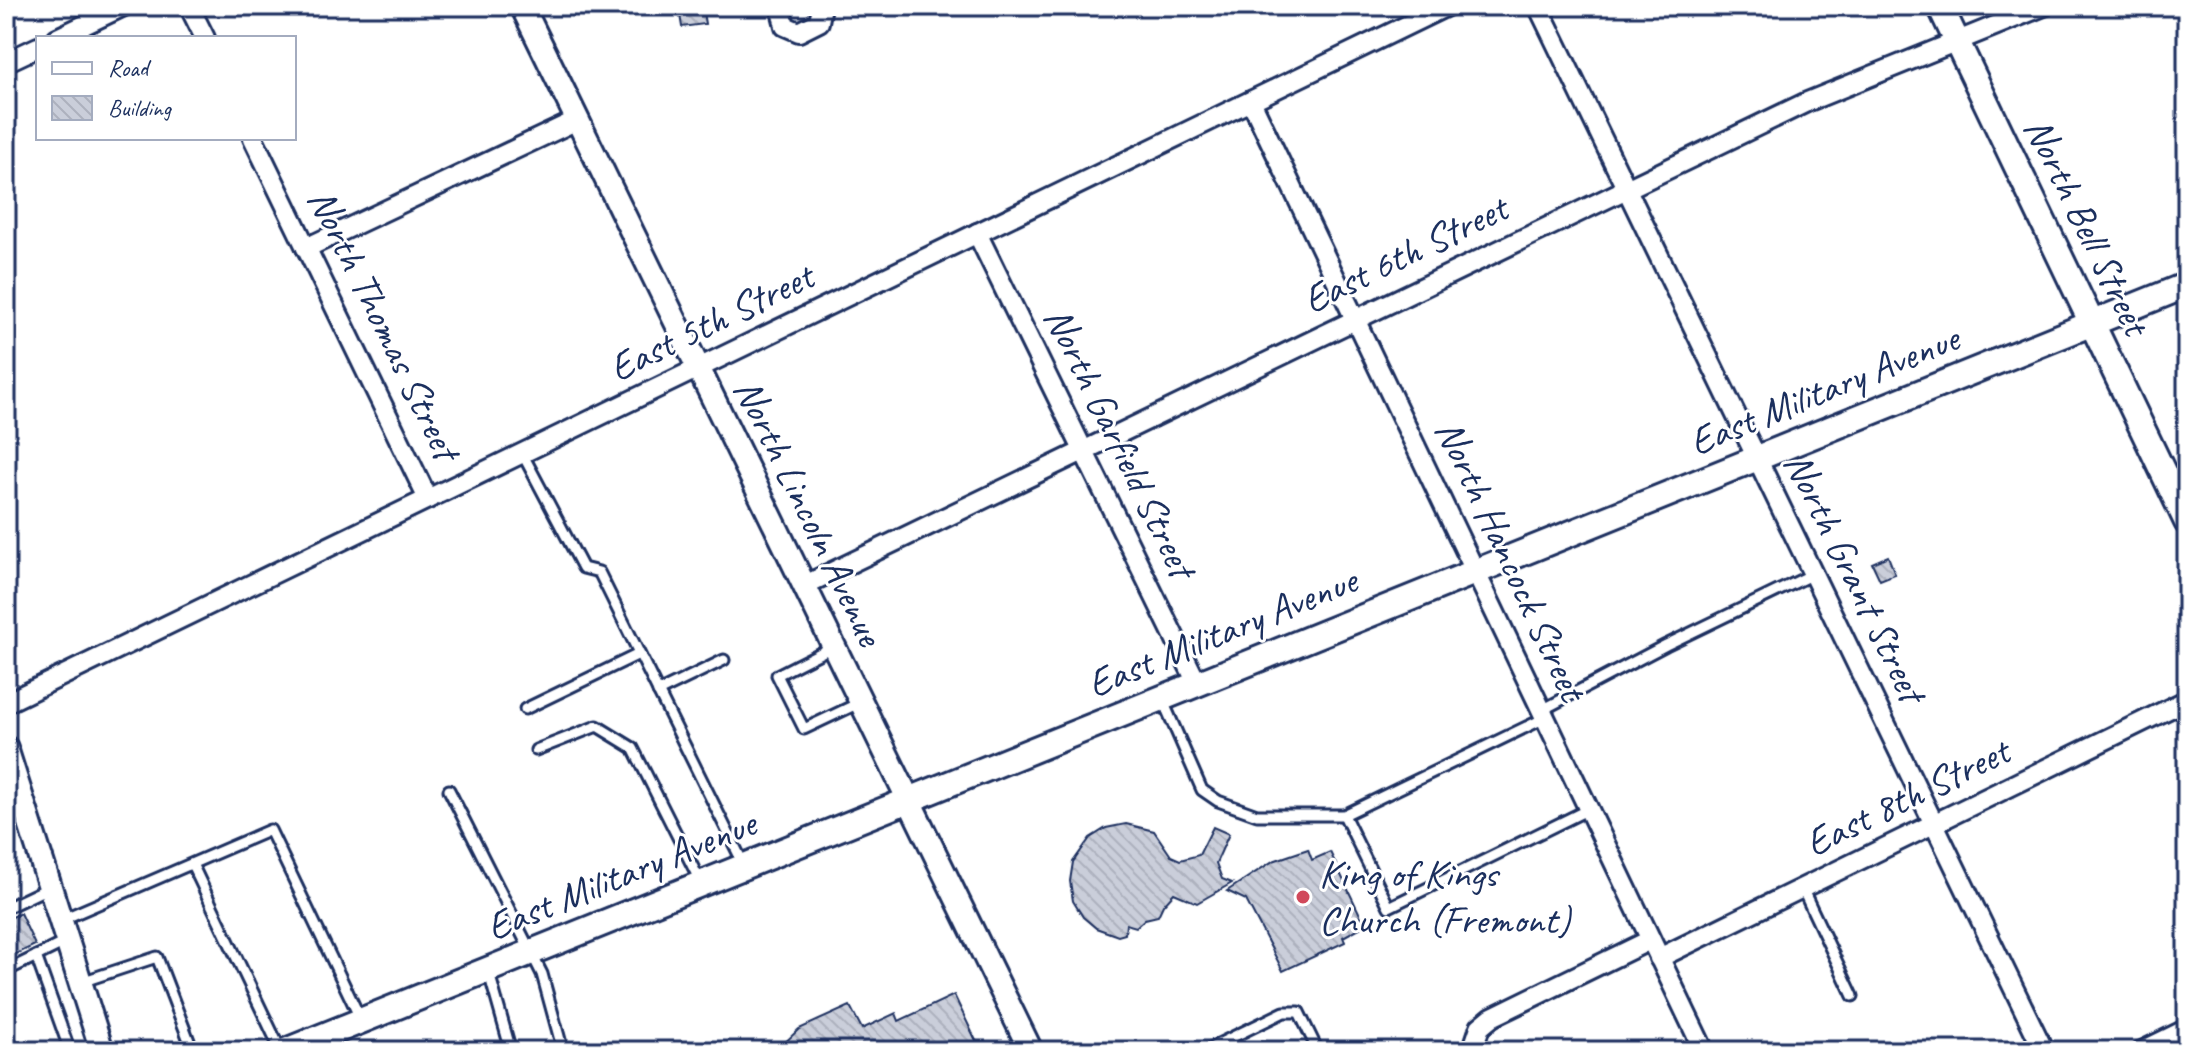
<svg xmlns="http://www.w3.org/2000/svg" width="2193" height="1057" font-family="Caveat,sans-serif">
  <defs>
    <pattern id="building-back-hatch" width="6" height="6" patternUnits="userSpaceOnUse" patternTransform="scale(2)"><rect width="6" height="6" fill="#caceda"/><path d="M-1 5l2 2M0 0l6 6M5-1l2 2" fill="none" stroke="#adb1be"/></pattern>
  </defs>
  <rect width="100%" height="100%" fill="#fff"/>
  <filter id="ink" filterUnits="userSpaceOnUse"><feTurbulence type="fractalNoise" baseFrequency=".0125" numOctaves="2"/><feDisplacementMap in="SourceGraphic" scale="16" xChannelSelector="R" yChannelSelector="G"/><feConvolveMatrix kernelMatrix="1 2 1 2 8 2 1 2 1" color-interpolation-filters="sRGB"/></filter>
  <g filter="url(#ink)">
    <g fill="url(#building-back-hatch)" stroke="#1b2f5e" stroke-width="2">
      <polygon points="702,6 705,24 682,27 679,9"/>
      <polygon points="1888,556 1895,574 1880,580 1872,563"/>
      <polygon points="1126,824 1154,831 1171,856 1180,860 1199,855 1213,827 1229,834 1216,863 1222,879 1232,883 1197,903 1174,893 1163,905 1158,916 1145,919 1136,927 1126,924 1125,934 1118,936 1096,928 1083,917 1073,901 1070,881 1073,862 1090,838 1106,828"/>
      <polygon points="1308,849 1312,860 1330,852 1365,925 1343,937 1345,942 1283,971 1246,900 1227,891 1273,861"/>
      <polygon points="20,913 35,945 6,959 6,920"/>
      <polygon points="954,995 981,1051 776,1051 799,1029 850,1006 862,1029 896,1013 899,1021"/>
    </g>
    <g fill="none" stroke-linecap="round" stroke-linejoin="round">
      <defs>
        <g id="service">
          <polyline points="522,453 583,568 599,572 743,863"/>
          <polyline points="834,646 777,675 804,729 859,703"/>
          <polyline points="658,692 724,660"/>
          <polyline points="1163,701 1202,790 1218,801 1257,815 1344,815 1545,718"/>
          <polyline points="525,709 639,654"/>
          <polyline points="1542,710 1666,645 1813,574"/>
          <polyline points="536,750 597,726 633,748 700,881"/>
          <polyline points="449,790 542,974 563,1051"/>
          <polyline points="1344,815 1389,907 1589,809"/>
          <polyline points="192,864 281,1051"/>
          <polyline points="1802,888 1853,996"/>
          <polyline points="6,908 50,887"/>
          <polyline points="63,919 270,830 361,1020"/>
          <polyline points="36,956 70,1051"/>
          <polyline points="6,971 67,941"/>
          <polyline points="489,973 511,1051"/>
          <polyline points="81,982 157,957 193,1051"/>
          <polyline points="1204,1051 1284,1012 1299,1012 1318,1051"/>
        </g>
        <g id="minor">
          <polyline points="189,6 205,38"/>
          <polyline points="780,6 785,26 799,32 819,22 822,6"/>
          <polyline points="1538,6 2044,1051"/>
          <polyline points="57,38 124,6"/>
          <polyline points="6,62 38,47"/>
          <polyline points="1251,101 1704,1051"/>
          <polyline points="253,138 428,499"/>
          <polyline points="977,233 1197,683"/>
          <polyline points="306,248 577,120"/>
          <polyline points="805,585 1807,102 2044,6"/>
          <polyline points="6,703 1447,6"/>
          <polyline points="1659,958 2187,700"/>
          <polyline points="1472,1051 1480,1027 1492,1017 1650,940"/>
          <polyline points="2142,1051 2187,1029"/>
        </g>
        <g id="tertiary">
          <polyline points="522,6 1031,1051"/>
          <polyline points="6,748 102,1051"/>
        </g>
        <g id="secondary">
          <polyline points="1940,6 2187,522"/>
          <polyline points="286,1051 2187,285"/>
        </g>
      </defs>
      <use href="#service" stroke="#1b2f5e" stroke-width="15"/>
      <use href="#minor" stroke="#1b2f5e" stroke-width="24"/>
      <use href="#tertiary" stroke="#1b2f5e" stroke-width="28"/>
      <use href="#secondary" stroke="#1b2f5e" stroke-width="30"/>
      <use href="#service" stroke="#fff" stroke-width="9"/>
      <use href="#minor" stroke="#fff" stroke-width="18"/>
      <use href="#tertiary" stroke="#fff" stroke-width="22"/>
      <use href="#secondary" stroke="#fff" stroke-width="24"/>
    </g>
  </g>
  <circle fill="#d1495b" stroke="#fff" stroke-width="3" cx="1303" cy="897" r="8"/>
  <g text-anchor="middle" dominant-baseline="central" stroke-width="6" stroke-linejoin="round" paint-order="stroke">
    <g font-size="40" fill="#1b2f5e" stroke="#fff">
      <text transform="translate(2087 226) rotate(64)">North Bell Street</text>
      <text transform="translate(1405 254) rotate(-26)">East 6th Street</text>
      <text transform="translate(711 322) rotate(-26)">East 5th Street</text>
      <text transform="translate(384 324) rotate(64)">North Thomas Street</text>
      <text transform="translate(1824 390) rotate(-22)">East Military Avenue</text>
      <text transform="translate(1120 442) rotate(64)">North Garfield Street</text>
      <text transform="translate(809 512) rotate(64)">North Lincoln Avenue</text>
      <text transform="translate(1511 560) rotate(65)">North Hancock Street</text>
      <text transform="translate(1855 577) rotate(64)">North Grant Street</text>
      <text transform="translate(1222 632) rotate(-22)">East Military Avenue</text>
      <text transform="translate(1907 797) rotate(-26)">East 8th Street</text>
      <text transform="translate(621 875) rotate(-22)">East Military Avenue</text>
    </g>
    <g font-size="40" fill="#1b2f5e" stroke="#fff" text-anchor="start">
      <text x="1319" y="874">King of Kings<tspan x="1319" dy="46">Church (Fremont)</tspan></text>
    </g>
  </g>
  <rect width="2193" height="1057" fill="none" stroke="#fff" stroke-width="32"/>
  <rect x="16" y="16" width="2161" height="1025" fill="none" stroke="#1b2f5e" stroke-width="3" filter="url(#ink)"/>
  <rect x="36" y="36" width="260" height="104" fill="#ffffff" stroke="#a4acbf" stroke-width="2"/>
  <rect x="52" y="62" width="40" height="12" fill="#ffffff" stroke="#a4acbf" stroke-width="2"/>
  <text x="108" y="76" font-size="24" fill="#1b2f5e">Road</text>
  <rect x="52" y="96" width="40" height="24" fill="url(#building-back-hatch)" stroke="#a4acbf" stroke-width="2"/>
  <text x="108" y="116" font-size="24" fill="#1b2f5e">Building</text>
</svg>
